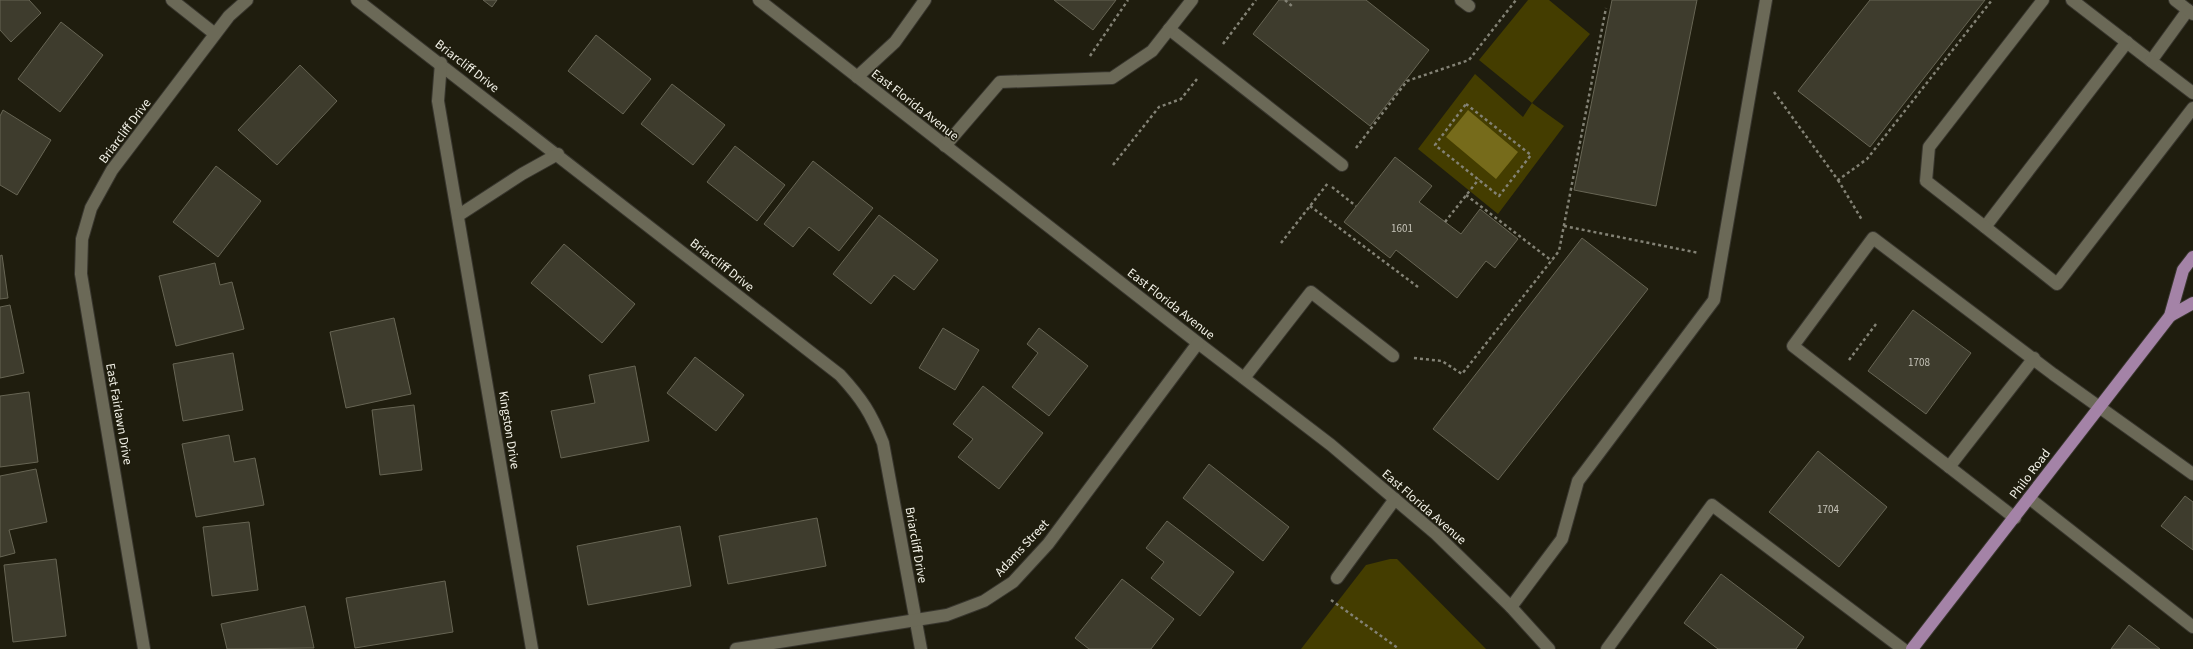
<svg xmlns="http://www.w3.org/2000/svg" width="2193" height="649" font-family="'Source Sans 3',sans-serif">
  <rect width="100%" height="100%" fill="#1f1d0e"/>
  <g fill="#443d00">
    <polygon points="1528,0 1549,0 1590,34 1532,103 1564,126 1498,214 1418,149 1475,74 1523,117 1532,103 1479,60"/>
    <polygon points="1390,559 1397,559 1486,649 1301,649 1366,565"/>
  </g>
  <polygon fill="#766b1b" points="1468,110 1518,152 1496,179 1446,137"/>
  <g fill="#3e3c2d" stroke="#676554">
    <polygon points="0,0 29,0 41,13 11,42 0,30"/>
    <polygon points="483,0 497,0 492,7"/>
    <polygon points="1054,0 1116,0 1093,30"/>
    <polygon points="1279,0 1366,0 1429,50 1370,126 1253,34"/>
    <polygon points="1612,0 1697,0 1656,206 1574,190"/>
    <polygon points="1870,0 1985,0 1870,147 1798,91"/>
    <polygon points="61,22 103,55 60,112 18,79"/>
    <polygon points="596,35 651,79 623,114 568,71"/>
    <polygon points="300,65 337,101 277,165 238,130"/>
    <polygon points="672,84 725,125 693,165 641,124"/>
    <polygon points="3,110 51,140 17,195 0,185 0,116"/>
    <polygon points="735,146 785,185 757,221 707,182"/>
    <polygon points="1395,157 1432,186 1419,202 1461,234 1480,209 1518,239 1495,268 1486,261 1457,298 1396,250 1390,258 1344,222"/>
    <polygon points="813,161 873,208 839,251 809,227 793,247 764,224"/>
    <polygon points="216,166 261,201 218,257 173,222"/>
    <polygon points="879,215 938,260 914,290 894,275 871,304 833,274"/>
    <polygon points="1582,238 1648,289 1498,480 1433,429"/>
    <polygon points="564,244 635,304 602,343 531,283"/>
    <polygon points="2,255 8,298 0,299 0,256"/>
    <polygon points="215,263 220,285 232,282 244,329 176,346 159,276"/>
    <polygon points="10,305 24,373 0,378 0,307"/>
    <polygon points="1913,310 1971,353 1926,414 1868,371"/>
    <polygon points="394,318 411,394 346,408 330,332"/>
    <polygon points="943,328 979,350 955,390 919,368"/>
    <polygon points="1039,328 1088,366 1049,416 1012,387 1038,353 1027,344"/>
    <polygon points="233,353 243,410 183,421 173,364"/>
    <polygon points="695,357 744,395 716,431 667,393"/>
    <polygon points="635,366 649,441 561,458 551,411 595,403 589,375"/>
    <polygon points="983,386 1043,433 999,489 958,457 973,439 953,424"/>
    <polygon points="29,392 38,462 0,467 0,396"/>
    <polygon points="414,405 422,470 380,475 372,410"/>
    <polygon points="229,435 234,462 255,458 264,505 196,517 182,444"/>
    <polygon points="1818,451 1887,507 1839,567 1769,512"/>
    <polygon points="1209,464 1289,527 1263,561 1183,498"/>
    <polygon points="36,469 47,522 9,530 15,553 0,557 0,476"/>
    <polygon points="2185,496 2193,502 2193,550 2161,526"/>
    <polygon points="817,518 826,566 728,584 719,536"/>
    <polygon points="1167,521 1234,572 1200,616 1151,578 1164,562 1146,548"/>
    <polygon points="249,522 258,590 212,596 203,527"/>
    <polygon points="680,526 691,586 588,605 577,546"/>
    <polygon points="56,559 66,636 13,642 4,565"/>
    <polygon points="1721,574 1804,637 1796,649 1718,649 1684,623"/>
    <polygon points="1122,579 1174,619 1151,649 1089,649 1075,638"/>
    <polygon points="445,581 453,632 355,648 346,598"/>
    <polygon points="305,606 314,648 227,649 221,624"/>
    <polygon points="2129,625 2160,649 2111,649"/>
  </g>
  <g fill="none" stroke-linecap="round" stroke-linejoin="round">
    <defs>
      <g id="minor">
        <polyline points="172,0 215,34"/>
        <path d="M357,0L840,375C862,399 871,413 883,443L921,649"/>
        <polyline points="759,0 1198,343 1331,445 1436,534 1511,607 1549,649"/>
        <polyline points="1461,0 1469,6"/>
        <polyline points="2072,0 2151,61 2188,10"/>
        <polyline points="2175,0 2193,14"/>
        <polyline points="1169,29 1342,165"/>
        <polyline points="2127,42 1985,227 2057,284 2193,108"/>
        <polyline points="2151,61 2193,93"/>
        <polyline points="441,63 438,101 532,649"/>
        <polyline points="857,77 895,42 925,0"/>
        <polyline points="945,146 1000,82 1112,78 1152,51 1192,0"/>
        <polyline points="459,215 522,174 558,154"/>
        <polyline points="1985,227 1926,181 1929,147 2043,0"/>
        <polyline points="1244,378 1311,292 1393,356"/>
        <polyline points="1949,467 2034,358"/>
        <polyline points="2029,498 2193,627"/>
        <polyline points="2015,518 1793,346 1873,238 2053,374 2193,474"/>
        <polyline points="1337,578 1395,499"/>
        <polyline points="1511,607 1562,539 1578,481 1714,300 1766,0"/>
        <polyline points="144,649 81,274 82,239 91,208 112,170 229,16 247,0"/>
        <polyline points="736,649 947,615 984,601 1013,582 1048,544 1198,343"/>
        <polyline points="1607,649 1712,505 1903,649"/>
      </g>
      <g id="major">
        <polyline points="2170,316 2193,303"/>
        <polyline points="1912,649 2170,316 2183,270 2193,257"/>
      </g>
    </defs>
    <use href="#minor" stroke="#38362e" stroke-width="14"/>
    <use href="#major" stroke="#38362e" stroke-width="14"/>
    <g stroke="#838275" stroke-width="2.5" stroke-dasharray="3 3" stroke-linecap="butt">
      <polyline points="1285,0 1293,7"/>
      <polyline points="1223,44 1256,0"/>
      <polyline points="1090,56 1128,0"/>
      <polyline points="1774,92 1838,180 1867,159 1992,0"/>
      <polygon points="1466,104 1531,155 1499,196 1435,145"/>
      <polyline points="1356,148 1407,81 1469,60 1516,0"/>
      <polyline points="1113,165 1159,107 1181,99 1197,79"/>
      <polyline points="1838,180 1862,220"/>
      <polyline points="1332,187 1356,206"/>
      <polyline points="1466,195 1552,261"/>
      <polyline points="1310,206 1418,287"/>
      <polyline points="1445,222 1479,179"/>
      <polyline points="1564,226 1699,253"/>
      <polyline points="1281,243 1328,183"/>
      <polyline points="1414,358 1442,361 1462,374 1559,251 1606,8"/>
      <polyline points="1849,360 1876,324"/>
      <polyline points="1331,600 1399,649"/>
    </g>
    <use href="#minor" stroke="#6b6957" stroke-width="12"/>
    <use href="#major" stroke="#a483a7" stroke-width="12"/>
  </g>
  <g text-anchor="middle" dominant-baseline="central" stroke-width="3" stroke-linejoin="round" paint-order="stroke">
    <g font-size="11" fill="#c6c4b9">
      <text x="1402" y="228">1601</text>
      <text x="1919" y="362">1708</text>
      <text x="1828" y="509">1704</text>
    </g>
    <g font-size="13" fill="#f3f2e8" stroke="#1f1d0e">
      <text transform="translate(467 66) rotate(38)">Briarcliff Drive</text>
      <text transform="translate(915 105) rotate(38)">East Florida Avenue</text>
      <text transform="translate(125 131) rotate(-53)">Briarcliff Drive</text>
      <text transform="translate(722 265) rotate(38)">Briarcliff Drive</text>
      <text transform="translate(1171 304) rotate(38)">East Florida Avenue</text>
      <text transform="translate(119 414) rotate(80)">East Fairlawn Drive</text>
      <text transform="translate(509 430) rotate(81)">Kingston Drive</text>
      <text transform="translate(2030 474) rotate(-53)">Philo Road</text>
      <text transform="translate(1424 507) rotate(41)">East Florida Avenue</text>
      <text transform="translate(916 545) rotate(80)">Briarcliff Drive</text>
      <text transform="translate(1022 548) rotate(-47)">Adams Street</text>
    </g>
  </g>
</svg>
